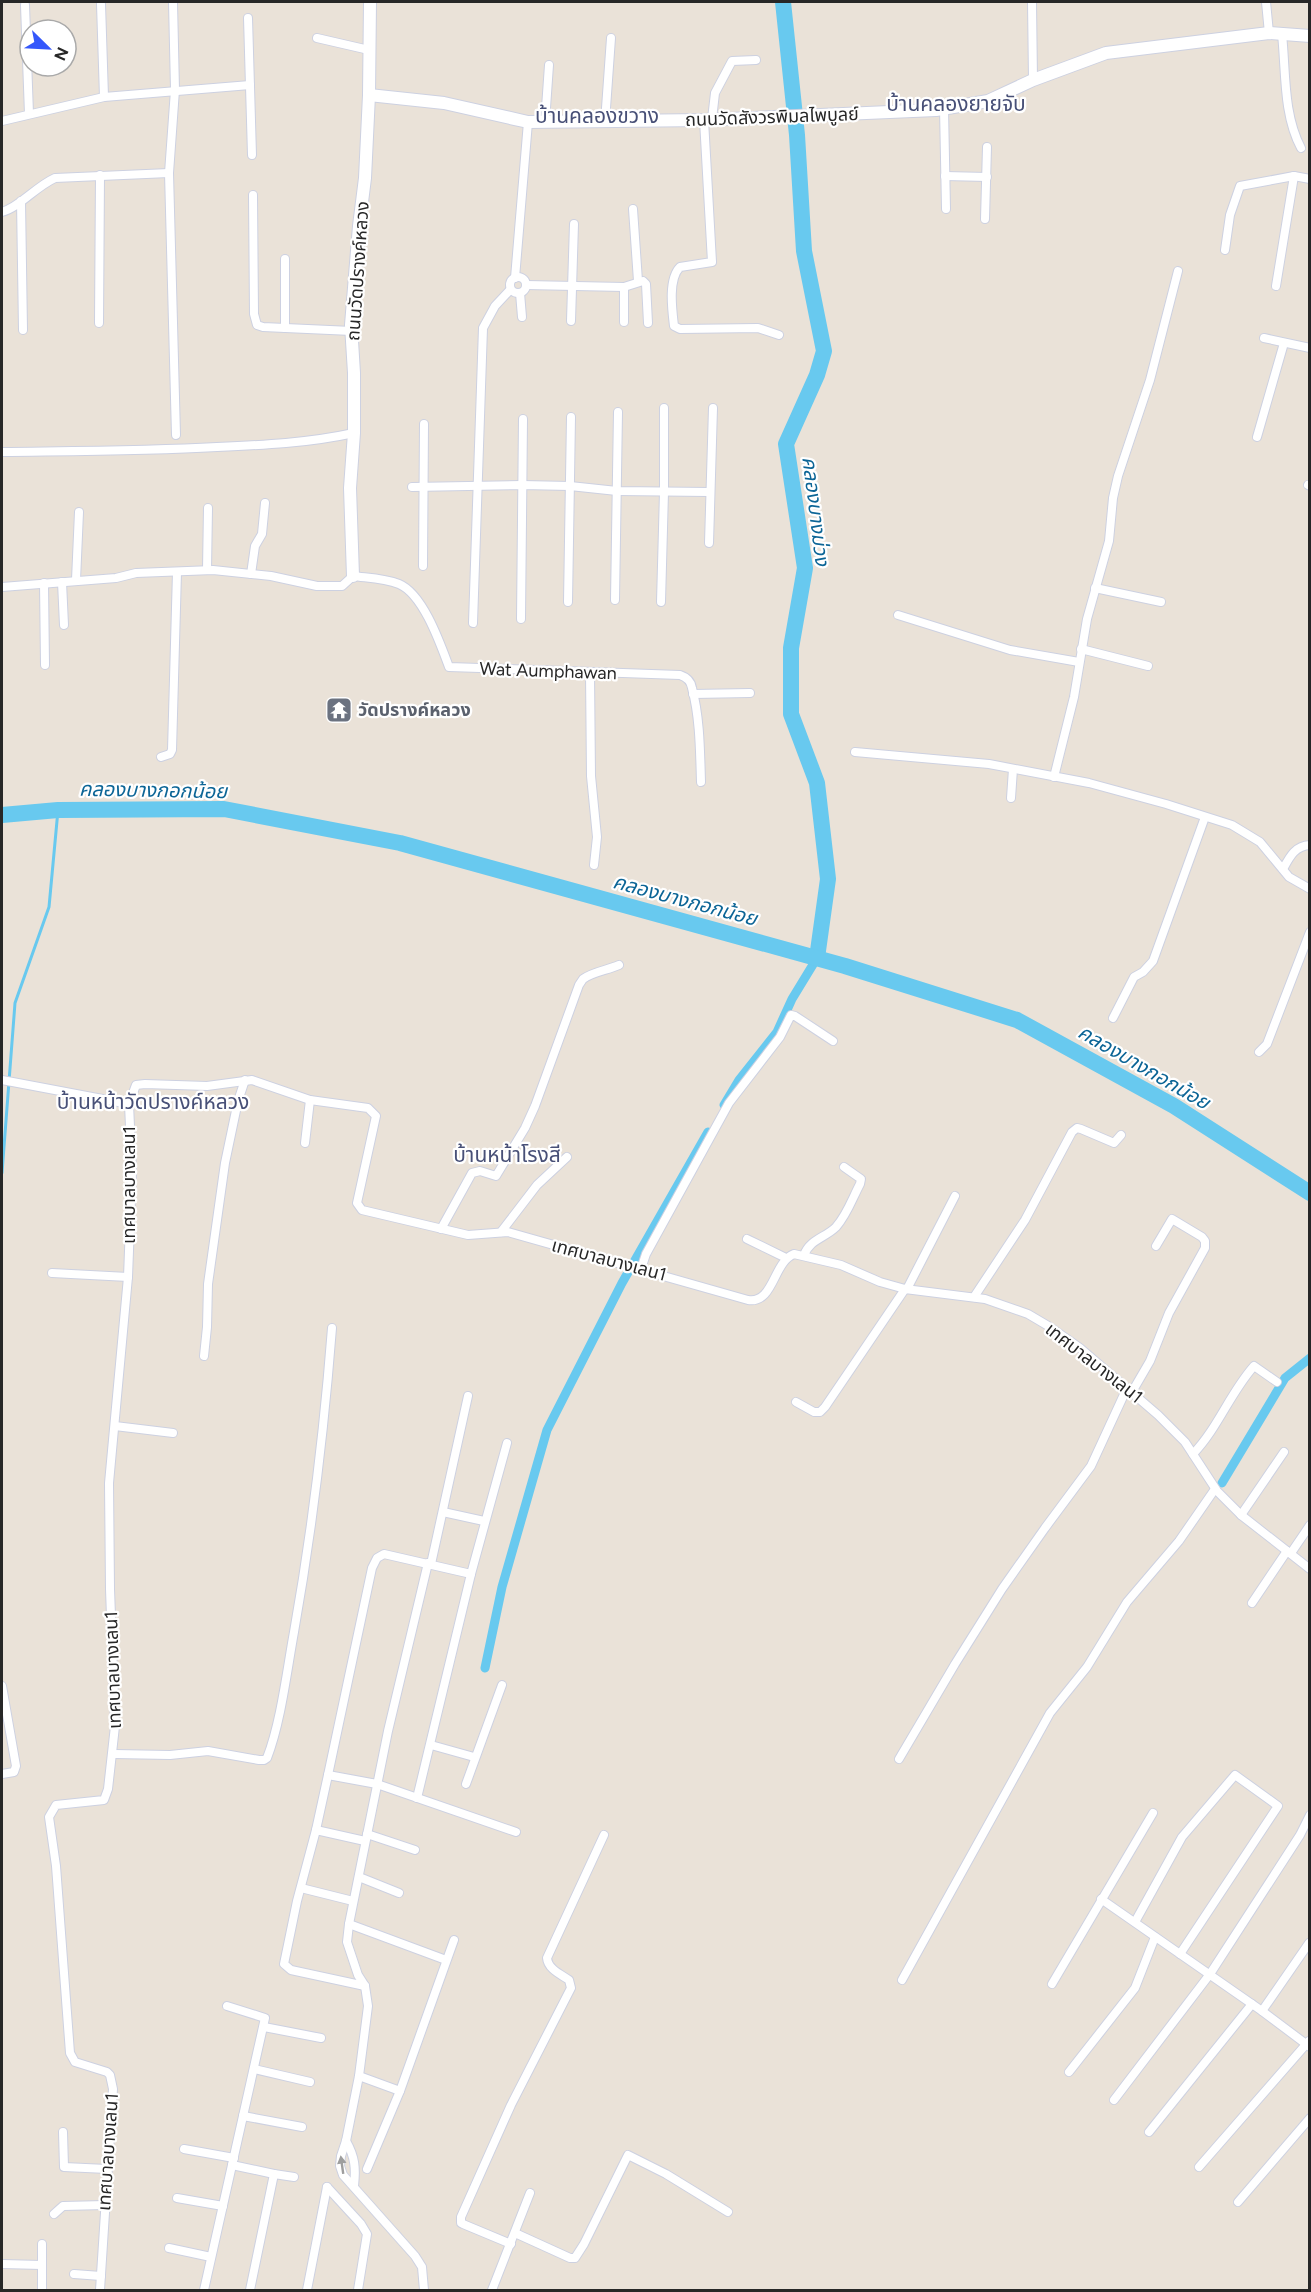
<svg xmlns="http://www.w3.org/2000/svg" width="1311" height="2292" font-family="Figtree,'Noto Sans Thai',sans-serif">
  <rect width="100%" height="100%" fill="#eae2d8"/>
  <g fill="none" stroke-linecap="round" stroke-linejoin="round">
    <polyline stroke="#68c9ef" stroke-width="3" points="2,1173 15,1003 49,907 58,810"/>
    <g stroke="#68c9ef" stroke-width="9">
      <polyline points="724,1105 739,1080 777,1032 792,999 817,958"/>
      <polyline points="1222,1483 1285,1378 1310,1358"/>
      <polyline points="485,1668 502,1587 547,1430 622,1283 708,1132"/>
    </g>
    <g stroke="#68c9ef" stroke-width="16">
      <polyline points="783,2 797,135 804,251 824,351 817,375 786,444 805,568 791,648 791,714 817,783 828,879 817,958"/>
      <polyline points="2,815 58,810 224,809 400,843 845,966 1017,1020 1174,1106 1310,1193"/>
    </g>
    <defs>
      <g id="street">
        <polyline points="173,2 175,90 169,173 176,435"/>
        <polyline points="1032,2 1033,80"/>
        <polyline points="1266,2 1269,33"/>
        <polyline points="101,4 104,97"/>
        <polyline points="25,5 29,114"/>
        <polyline points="248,18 252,155"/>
        <path d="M1282,34C1286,72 1283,114 1301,148"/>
        <polyline points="317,38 369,50"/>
        <polyline points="944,108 946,209"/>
        <polyline points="712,119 715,93 732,61 756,60"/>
        <path d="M704,120L712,262L680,267C668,279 672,309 674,326L680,329L758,328L779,335"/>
        <polyline points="2,121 104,97 250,85"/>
        <polyline points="545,122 549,65"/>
        <polyline points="605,122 611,38"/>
        <polyline points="945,176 987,177"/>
        <polyline points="253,195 254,314 257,325 263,327 352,331"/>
        <polyline points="21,201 23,330"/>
        <polyline points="633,209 638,281"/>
        <path d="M2,212C20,207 35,187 55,178L169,173"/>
        <polyline points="985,219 987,147"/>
        <polyline points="1225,250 1230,215 1240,186 1294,176 1310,179"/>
        <polyline points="285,259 285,328"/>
        <circle cx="518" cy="285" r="8"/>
        <polyline points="515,278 528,122"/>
        <polyline points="526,285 624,287 643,281 646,284 648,323"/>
        <polyline points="1276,286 1294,176"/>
        <polyline points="624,287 624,322"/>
        <polyline points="520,293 522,317"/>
        <polyline points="571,321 574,224"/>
        <polyline points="99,323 100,175"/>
        <polyline points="1264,338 1310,348"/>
        <polyline points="1257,437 1284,343"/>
        <path d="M2,452C73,451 145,451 217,447C264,445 308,443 354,433"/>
        <polyline points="1308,485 1310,486"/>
        <polyline points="412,487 522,485 570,486 617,491 709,492"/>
        <polyline points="709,543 713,408"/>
        <polyline points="423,566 424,424"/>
        <polyline points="207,570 208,508"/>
        <polyline points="251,574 255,546 262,534 265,503"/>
        <polyline points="76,580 79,512"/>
        <polyline points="62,582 64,625"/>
        <polyline points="44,583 45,665"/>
        <path d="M2,587L116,578L136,573L213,570L271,576L317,586H342L353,576C368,578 384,578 399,584C423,594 440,643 449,667L680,675C686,677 691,681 692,688C700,718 700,751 701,782"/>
        <polyline points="1095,588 1161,602"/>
        <polyline points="615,600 618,412"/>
        <polyline points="568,602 571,417"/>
        <polyline points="661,602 664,492 664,408"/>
        <polyline points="898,615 1010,650 1079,662"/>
        <polyline points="521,619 523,419"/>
        <polyline points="473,623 483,328 495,306 510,290"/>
        <polyline points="1081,649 1148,666"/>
        <polyline points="590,673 591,776 597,837 594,865"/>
        <polyline points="693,694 750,693"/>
        <polyline points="855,752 989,764 1089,783 1166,804 1232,825 1260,842 1289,877 1310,889"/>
        <polyline points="161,757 170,754 172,750 177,572"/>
        <polyline points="1054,777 1074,697 1087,619 1109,541 1113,498 1118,476 1150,380 1178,271"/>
        <polyline points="1011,798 1013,769"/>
        <path d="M1283,869C1290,856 1295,846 1310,845"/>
        <polyline points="1113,1018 1134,977 1143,972 1153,961 1205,817"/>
        <polyline points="1259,1052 1267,1044 1310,932"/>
        <polyline points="2,1080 129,1104"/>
        <polyline points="305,1143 310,1100"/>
        <path d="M441,1229L472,1173L480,1171L496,1176L525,1128L535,1106L579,985L583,979C592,972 608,970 619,965"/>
        <polyline points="501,1232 537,1185 567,1157"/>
        <polyline points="747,1239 786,1258"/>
        <path d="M804,1255C810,1239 825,1238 836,1227C847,1215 853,1197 860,1184L861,1179L844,1167"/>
        <polyline points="641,1269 646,1254 729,1103 780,1037 791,1015 795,1016 833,1041"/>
        <polyline points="52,1273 128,1277"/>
        <polyline points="907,1289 955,1196"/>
        <polyline points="974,1297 1025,1220 1072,1132 1077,1128 1081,1129 1114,1143 1121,1135"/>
        <polyline points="204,1356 207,1327 208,1284 225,1163 238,1101 245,1080"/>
        <polyline points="1132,1392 1150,1361 1169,1313 1205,1248 1205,1241 1202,1237 1172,1219 1156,1246"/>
        <polyline points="796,1402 814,1412 820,1412 825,1407 905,1289"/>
        <polyline points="115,1426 173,1433"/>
        <path d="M1193,1454C1218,1428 1230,1393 1254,1366L1277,1382"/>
        <polyline points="443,1512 484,1521"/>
        <polyline points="1241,1515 1284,1452"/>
        <polyline points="1291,1553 1310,1525"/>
        <polyline points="431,1564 468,1396"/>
        <polyline points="471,1574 507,1443"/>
        <polyline points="1252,1603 1287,1551"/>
        <polyline points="2,1686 16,1766 14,1772 2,1774"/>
        <polyline points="431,1745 474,1757"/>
        <path d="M114,1754L170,1755L208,1751L259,1760H264L267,1758C281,1722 287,1670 294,1632C312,1531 324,1431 332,1328"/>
        <polyline points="899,1759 955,1664 1002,1589 1045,1528 1091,1466 1127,1388"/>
        <polyline points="328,1775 372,1568 377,1558 384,1554 471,1574 417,1798"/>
        <polyline points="466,1784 502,1685"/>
        <polyline points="316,1830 365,1841"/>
        <polyline points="367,1834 415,1850"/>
        <polyline points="359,1877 399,1893"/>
        <polyline points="301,1888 353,1901"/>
        <polyline points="1101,1899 1262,2011 1310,2047"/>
        <polyline points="1135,1922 1182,1837 1235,1775 1278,1806 1180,1954"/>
        <polyline points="349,1924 446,1960"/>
        <polyline points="902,1980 1050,1713 1087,1667 1127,1602 1179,1541 1215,1489"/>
        <polyline points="1052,1984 1153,1813"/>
        <polyline points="365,1986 291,1970 284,1964 297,1901 316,1830 328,1775 377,1784 516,1832"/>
        <polyline points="1262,2011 1309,1943"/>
        <polyline points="264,2027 321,2038"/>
        <polyline points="254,2069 310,2082"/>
        <polyline points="1069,2072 1135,1988 1155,1937"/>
        <polyline points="359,2076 400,2091"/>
        <polyline points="1114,2100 1210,1974 1300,1835 1310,1815"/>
        <polyline points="243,2116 302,2127"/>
        <polyline points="63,2132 64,2167 107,2169"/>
        <polyline points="1149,2132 1252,2004"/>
        <path d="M346,2141C355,2157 356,2168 354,2186"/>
        <polyline points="184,2149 234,2158"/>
        <polyline points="232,2165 274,2174 250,2290"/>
        <polyline points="1199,2167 1309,2041"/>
        <polyline points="367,2169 400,2091 454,1940"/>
        <polyline points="274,2174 294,2177"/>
        <polyline points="327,2187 361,2224 367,2234 358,2290"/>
        <polyline points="177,2198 223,2206"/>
        <polyline points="1238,2202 1310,2118"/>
        <polyline points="54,2214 63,2206 105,2205"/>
        <polyline points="515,2233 570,2258 575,2258 584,2244 628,2155 666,2174 728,2212"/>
        <path d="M511,2244L463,2224L461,2223V2217L511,2105L571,1988L569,1980C560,1974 548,1969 547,1958L604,1835"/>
        <polyline points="169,2248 211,2257"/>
        <polyline points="2,2264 42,2265"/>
        <polyline points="74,2274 101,2276"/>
        <polyline points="42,2290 42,2244"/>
        <path d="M100,2290L113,2089L110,2075L107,2072L75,2062L70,2053L56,1866L49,1817L56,1805L104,1800L108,1789L115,1726L110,1589L109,1483L128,1277L132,1172L129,1104L136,1085L145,1084L207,1086L252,1080L310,1100L368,1108L376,1116L357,1203L362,1210L468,1235L508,1232L748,1300C774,1304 773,1262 794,1254L841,1265L880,1282L905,1289L985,1299L1028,1314L1050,1327L1080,1348L1158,1415L1185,1442L1217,1491L1241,1515L1310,1569"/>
        <polyline points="204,2290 265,2018 227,2006"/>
        <polyline points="307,2290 327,2187"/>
        <polyline points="424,2290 422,2267 415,2256 343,2175 340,2166 341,2156 346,2141 359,2076 368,2006 365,1986 358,1975 347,1942 349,1924 388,1731 428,1563"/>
        <polyline points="492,2290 530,2193"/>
      </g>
      <g id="secondary">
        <polyline points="369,95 444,103 528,122 704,120 936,110 988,101 1033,80 1106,53 1269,33 1310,36"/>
        <polyline points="353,576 350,488 354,433 354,373 351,325 359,226 365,178 369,95 370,2"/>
      </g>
    </defs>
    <use href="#street" stroke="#cdd1e1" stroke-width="10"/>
    <use href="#secondary" stroke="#cdd1e1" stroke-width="14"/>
    <use href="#street" stroke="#fff" stroke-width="8"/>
    <use href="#secondary" stroke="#fff" stroke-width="12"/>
  </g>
  <defs><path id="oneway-solid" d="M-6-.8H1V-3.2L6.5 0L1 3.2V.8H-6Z" transform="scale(1.5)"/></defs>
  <use fill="#9e9e9e" href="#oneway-solid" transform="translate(342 2165) rotate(-98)"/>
  <defs>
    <symbol id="temple-square" viewBox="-11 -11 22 22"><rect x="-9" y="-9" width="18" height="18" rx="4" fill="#6b7280" stroke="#fff"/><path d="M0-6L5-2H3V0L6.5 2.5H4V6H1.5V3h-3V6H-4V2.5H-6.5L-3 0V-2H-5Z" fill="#fff"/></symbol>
  </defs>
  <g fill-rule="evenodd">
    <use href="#temple-square" x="324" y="695" width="30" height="30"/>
  </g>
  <g text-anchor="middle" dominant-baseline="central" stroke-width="4.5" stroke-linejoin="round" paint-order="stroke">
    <g font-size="18" fill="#272727" stroke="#fff">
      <text transform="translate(772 117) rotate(-2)">ถนนวัดสังวรพิมลไพบูลย์</text>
      <text transform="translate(358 271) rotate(-86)">ถนนวัดปรางค์หลวง</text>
      <text transform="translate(548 671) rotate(2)">Wat Aumphawan</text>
      <text transform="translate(129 1185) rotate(-90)">เทศบาลบางเลน1</text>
      <text transform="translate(609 1260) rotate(15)">เทศบาลบางเลน1</text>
      <text transform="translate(1094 1363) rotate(38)">เทศบาลบางเลน1</text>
      <text transform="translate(113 1670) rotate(-92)">เทศบาลบางเลน1</text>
      <text transform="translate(108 2152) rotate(-86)">เทศบาลบางเลน1</text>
    </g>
    <g font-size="18" font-weight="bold" fill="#5b616d" stroke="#fff" text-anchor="start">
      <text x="358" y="710">วัดปรางค์หลวง</text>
    </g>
    <g font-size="20" font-style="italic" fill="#0c6596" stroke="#fff">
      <text transform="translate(816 511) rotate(83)">คลองบางม่วง</text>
      <text transform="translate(153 790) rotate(1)">คลองบางกอกน้อย</text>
      <text transform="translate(685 900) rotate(15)">คลองบางกอกน้อย</text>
      <text transform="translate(1144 1067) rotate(30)">คลองบางกอกน้อย</text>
    </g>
    <g font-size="21" fill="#485077" stroke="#fff">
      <text x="956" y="103">บ้านคลองยายจับ</text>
      <text x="597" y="115">บ้านคลองขวาง</text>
      <text x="153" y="1101">บ้านหน้าวัดปรางค์หลวง</text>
      <text x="507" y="1154">บ้านหน้าโรงสี</text>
    </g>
  </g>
  <rect width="1311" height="2292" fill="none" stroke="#272727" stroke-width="6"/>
  <g transform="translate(48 48) rotate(114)"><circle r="28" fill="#ffffff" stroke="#a9a9a9" stroke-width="1.5"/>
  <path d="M0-4.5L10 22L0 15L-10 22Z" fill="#3457fb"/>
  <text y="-9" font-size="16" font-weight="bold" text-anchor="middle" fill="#272727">N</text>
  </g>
</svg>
